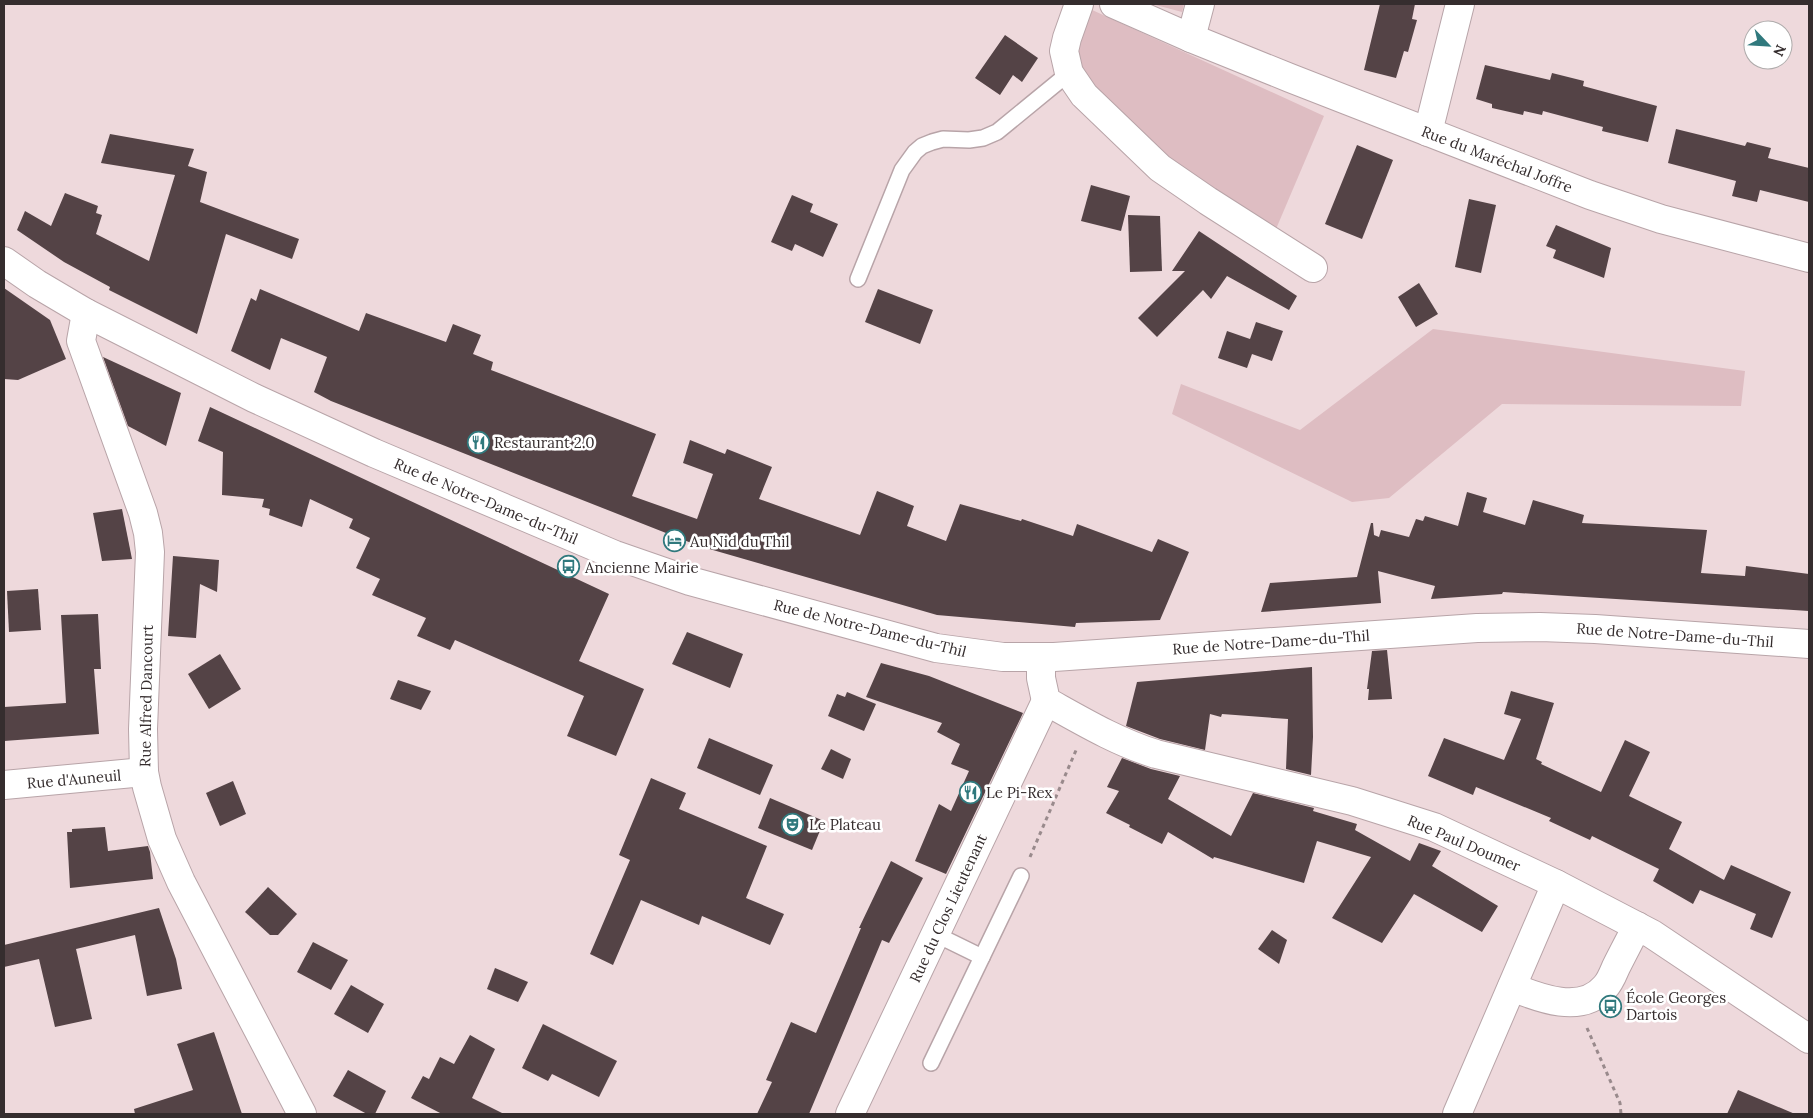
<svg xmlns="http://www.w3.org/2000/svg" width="1813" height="1118" font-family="Lora,serif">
  <rect width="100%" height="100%" fill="#eed9dc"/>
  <g fill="#debdc2">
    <polygon points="1152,4 1184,4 1182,12"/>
    <polygon points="1090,9 1324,116 1276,229 1183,176 1081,73 1075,54"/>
    <polygon points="1433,329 1745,371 1741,406 1502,404 1389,498 1352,502 1172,414 1181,384 1300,430"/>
  </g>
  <g fill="#544346">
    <polygon points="1380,4 1415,4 1412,19 1417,20 1408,52 1404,51 1396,78 1364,70"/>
    <polygon points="1005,35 1038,58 1022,82 1013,75 1000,95 975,78"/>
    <polygon points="1485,65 1550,80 1552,73 1584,81 1583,86 1657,106 1648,142 1602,131 1603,127 1543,111 1542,115 1524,111 1523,115 1492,108 1492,104 1476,99"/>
    <polygon points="1676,129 1745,146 1747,142 1771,148 1768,158 1809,168 1809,202 1760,190 1757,202 1732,196 1736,181 1668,163"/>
    <polygon points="110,134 194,149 188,166 207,172 200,202 299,239 292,259 226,234 197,334 109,290 110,287 64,262 17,230 25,211 51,226 65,193 98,206 96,213 102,215 96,234 149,261 175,175 101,163"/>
    <polygon points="1357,145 1393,160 1362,239 1325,224"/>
    <polygon points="1091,185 1130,196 1121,231 1081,221"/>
    <polygon points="792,195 813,204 810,212 838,224 823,257 795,244 792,251 771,242"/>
    <polygon points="1469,199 1496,205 1481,273 1455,267"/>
    <polygon points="1128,215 1160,216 1162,271 1130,272"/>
    <polygon points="1556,225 1611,248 1604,278 1553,258 1556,250 1546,246"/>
    <polygon points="1199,231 1297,296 1289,310 1227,276 1211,299 1203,290 1157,337 1138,318 1185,271 1172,271"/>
    <polygon points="1419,283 1438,314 1416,327 1398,297"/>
    <polygon points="4,288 50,320 66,359 18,380 4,379"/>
    <polygon points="260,289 359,331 366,313 446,342 453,324 481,335 473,354 493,362 491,370 656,434 632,496 697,519 713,474 683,463 690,440 725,454 727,449 772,467 759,499 860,535 877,491 914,506 907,526 946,541 960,504 1021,521 1022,519 1073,536 1077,524 1152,552 1158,539 1189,552 1160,620 1076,623 1075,627 937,615 699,546 331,401 314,392 327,357 281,338 270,370 231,351 251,298 256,301"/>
    <polygon points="878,289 933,310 920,344 865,322"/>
    <polygon points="1256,322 1283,331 1272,361 1252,354 1247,368 1218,358 1227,331 1250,339"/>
    <polygon points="103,357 181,393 166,446 128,426"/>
    <polygon points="210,407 609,594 579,661 644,689 616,756 567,736 584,696 455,640 450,650 417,636 426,618 372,595 380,579 356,568 370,538 349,528 353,519 310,499 302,527 269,515 270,509 262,507 264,499 222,495 223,452 198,441"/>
    <polygon points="1467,492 1487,498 1483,512 1525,525 1533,500 1584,515 1582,523 1707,530 1701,573 1745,576 1746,566 1809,574 1809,611 1503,592 1502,594 1431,599 1435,586 1378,571 1381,603 1261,612 1270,583 1357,577 1371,523 1373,523 1374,535 1379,537 1381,530 1409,537 1416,519 1423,521 1425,516 1458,526"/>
    <polygon points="122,509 132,559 102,561 93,513"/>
    <polygon points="173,556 219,560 217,592 200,584 196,638 168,636"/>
    <polygon points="38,589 41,630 9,632 7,591"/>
    <polygon points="98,614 101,669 94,669 99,734 4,741 4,707 66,703 61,615"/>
    <polygon points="687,632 743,654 730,688 672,664"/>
    <polygon points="1387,650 1392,699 1368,700 1369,689 1367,689 1372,651"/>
    <polygon points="220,654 241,689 209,709 188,674"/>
    <polygon points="881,663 929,676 1023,713 946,874 915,861 939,804 951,811 969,771 951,764 960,744 937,732 942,723 866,697"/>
    <polygon points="1312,667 1313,737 1311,775 1286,769 1288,719 1222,714 1221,717 1210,714 1205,750 1160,739 1126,726 1137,682"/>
    <polygon points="398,680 431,691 421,710 390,699"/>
    <polygon points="1511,691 1554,703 1536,759 1542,762 1541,764 1601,792 1625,740 1650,752 1629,796 1682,822 1669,849 1724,880 1731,865 1791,892 1772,938 1750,929 1756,914 1700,890 1693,904 1653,881 1659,869 1592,836 1590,840 1549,821 1551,818 1476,787 1473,795 1428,776 1444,738 1504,760 1521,719 1504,714"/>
    <polygon points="847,692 876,704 864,731 828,716 837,694 845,697"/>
    <polygon points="709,738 773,765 760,795 697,768"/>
    <polygon points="831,749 851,759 843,779 821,769"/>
    <polygon points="1122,758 1151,769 1180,776 1168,799 1231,836 1253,793 1314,808 1313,811 1357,824 1355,830 1410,861 1419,843 1441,851 1432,866 1498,906 1482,932 1414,894 1382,943 1332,918 1371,857 1317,841 1304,883 1214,857 1213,859 1168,832 1162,844 1129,827 1130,825 1106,813 1119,791 1107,787"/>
    <polygon points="651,778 686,793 679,809 767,846 746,898 784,914 770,945 702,916 699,925 641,900 613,965 590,954 630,860 619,855"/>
    <polygon points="233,781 246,814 220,826 206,793"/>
    <polygon points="770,798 824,821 812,850 758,828"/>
    <polygon points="105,827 108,851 148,846 150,852 153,879 70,888 67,832 72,832 72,829"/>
    <polygon points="891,861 923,878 889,943 882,940 809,1114 757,1114 772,1082 766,1080 791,1022 816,1033 861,928 859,928"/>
    <polygon points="268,887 297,914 278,935 270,935 245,912"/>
    <polygon points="159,908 176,959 182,989 147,996 135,935 76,949 92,1019 55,1027 39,959 4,967 4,945"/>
    <polygon points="1272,930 1287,940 1279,964 1258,949"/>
    <polygon points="313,942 348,960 331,990 297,972"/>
    <polygon points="495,968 528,982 518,1002 487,989"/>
    <polygon points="351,985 384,1004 368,1033 334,1014"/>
    <polygon points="543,1024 617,1061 599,1097 552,1074 548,1081 522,1068"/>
    <polygon points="214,1032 242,1114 135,1114 134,1109 193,1090 177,1044"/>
    <polygon points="470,1035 495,1049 472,1098 504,1114 442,1114 411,1098 423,1076 429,1079 440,1057 454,1064"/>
    <polygon points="348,1070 386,1091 375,1114 367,1114 333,1096"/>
    <polygon points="1738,1090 1795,1114 1727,1114"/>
  </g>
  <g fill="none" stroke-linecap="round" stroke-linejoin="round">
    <defs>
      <g id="service">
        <polyline points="858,279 902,170 915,152 922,146 932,142 943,139 969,140 983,138 997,132 1069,73"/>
        <polyline points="982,957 1021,876"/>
        <polyline points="931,1063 982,957 935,934"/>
      </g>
      <g id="minor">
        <polyline points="1079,4 1067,38 1064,51 1069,73 1084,95 1160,168 1208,201 1313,268"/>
        <polyline points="1114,4 1191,38 1290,78 1590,195 1661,219 1809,258"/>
        <polyline points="1191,38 1200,4"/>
        <polyline points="1428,132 1460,4"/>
        <polyline points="86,313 81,341 143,513 148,533 150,552 143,729 144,772 147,787 162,839 181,882 302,1114"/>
        <path d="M1041,657V678L1046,701C1082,721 1117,742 1156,754L1352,801L1434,827L1556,884L1652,934L1809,1039"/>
        <polyline points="4,785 144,772"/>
        <path d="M1512,987C1539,998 1582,1015 1605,987C1610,982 1613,974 1616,967C1623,953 1630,940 1637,926"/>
        <polyline points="850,1114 1046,701"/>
        <polyline points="1457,1114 1556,884"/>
      </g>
      <polyline id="secondary" points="4,261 37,284 86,313 254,398 374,453 615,555 690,581 936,648 1003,657 1054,657 1477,628 1540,627 1595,629 1809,644"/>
    </defs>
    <use href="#service" stroke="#b8a4a8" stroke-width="18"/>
    <use href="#minor" stroke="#b8a4a8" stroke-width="30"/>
    <use href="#secondary" stroke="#b8a4a8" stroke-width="30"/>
    <g stroke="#998a8c" stroke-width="3" stroke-dasharray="4 4" stroke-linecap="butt">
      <polyline points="1030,857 1077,748"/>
      <polyline points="1587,1028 1620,1103 1621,1114"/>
    </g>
    <use href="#service" stroke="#fff" stroke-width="15"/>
    <use href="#minor" stroke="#fff" stroke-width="28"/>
    <use href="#secondary" stroke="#fff" stroke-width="28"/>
  </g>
  <defs>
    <symbol id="restaurant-ring" viewBox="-11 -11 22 22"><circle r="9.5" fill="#fff" stroke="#30797d" stroke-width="1.5"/><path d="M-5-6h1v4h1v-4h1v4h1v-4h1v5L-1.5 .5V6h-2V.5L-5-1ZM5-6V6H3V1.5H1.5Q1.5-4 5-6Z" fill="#30797d"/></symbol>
    <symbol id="hotel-ring" viewBox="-11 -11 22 22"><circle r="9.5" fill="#fff" stroke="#30797d" stroke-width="1.5"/><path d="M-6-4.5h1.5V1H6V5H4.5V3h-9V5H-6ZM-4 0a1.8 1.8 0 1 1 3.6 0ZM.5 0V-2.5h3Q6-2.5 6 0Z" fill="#30797d"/></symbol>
    <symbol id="bus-ring" viewBox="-11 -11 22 22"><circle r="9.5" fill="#fff" stroke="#30797d" stroke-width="1.5"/><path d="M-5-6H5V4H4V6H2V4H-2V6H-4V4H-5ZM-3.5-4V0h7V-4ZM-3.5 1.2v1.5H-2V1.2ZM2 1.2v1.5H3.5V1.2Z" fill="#30797d"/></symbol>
    <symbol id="theatre-ring" viewBox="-11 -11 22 22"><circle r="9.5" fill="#fff" stroke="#30797d" stroke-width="1.5"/><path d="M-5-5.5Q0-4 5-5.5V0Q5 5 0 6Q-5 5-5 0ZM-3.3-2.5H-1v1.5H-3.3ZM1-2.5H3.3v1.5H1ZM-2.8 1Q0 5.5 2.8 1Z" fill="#30797d"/></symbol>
  </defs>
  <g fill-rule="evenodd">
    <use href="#restaurant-ring" x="466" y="430" width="25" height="25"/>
    <use href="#hotel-ring" x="662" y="528" width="25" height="25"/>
    <use href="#bus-ring" x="556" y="554" width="25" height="25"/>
    <use href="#restaurant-ring" x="958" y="780" width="25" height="25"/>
    <use href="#theatre-ring" x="780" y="812" width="25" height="25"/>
    <use href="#bus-ring" x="1598" y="994" width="25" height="25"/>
  </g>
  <g text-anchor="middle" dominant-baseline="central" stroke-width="5" stroke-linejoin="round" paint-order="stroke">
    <g font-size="15" fill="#352d2e" stroke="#fff">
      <text transform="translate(1497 159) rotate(21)">Rue du Maréchal Joffre</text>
      <text transform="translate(486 501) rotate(23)">Rue de Notre-Dame-du-Thil</text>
      <text transform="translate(870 628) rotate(14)">Rue de Notre-Dame-du-Thil</text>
      <text transform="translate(1675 635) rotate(4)">Rue de Notre-Dame-du-Thil</text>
      <text transform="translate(1271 642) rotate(-4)">Rue de Notre-Dame-du-Thil</text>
      <text transform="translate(146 696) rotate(-89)">Rue Alfred Dancourt</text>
      <text transform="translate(74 779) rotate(-5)">Rue d'Auneuil</text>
      <text transform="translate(1464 843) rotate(23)">Rue Paul Doumer</text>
      <text transform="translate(948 908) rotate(-65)">Rue du Clos Lieutenant</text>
    </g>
    <g font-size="15" fill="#352d2e" stroke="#fff" text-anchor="start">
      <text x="494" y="442">Restaurant 2.0</text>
      <text x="690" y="541">Au Nid du Thil</text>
      <text x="585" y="567">Ancienne Mairie</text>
      <text x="986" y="792">Le Pi-Rex</text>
      <text x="809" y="824">Le Plateau</text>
      <text x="1626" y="997">École Georges<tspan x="1626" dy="17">Dartois</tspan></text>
    </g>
  </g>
  <rect width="1813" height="1118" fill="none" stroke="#352d2e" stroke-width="10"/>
  <g transform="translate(1768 45) rotate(115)"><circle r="24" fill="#ffffff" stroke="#aeabab"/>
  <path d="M0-4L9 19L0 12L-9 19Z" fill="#30797d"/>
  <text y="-8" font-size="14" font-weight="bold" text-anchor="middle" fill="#352d2e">N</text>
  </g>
</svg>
